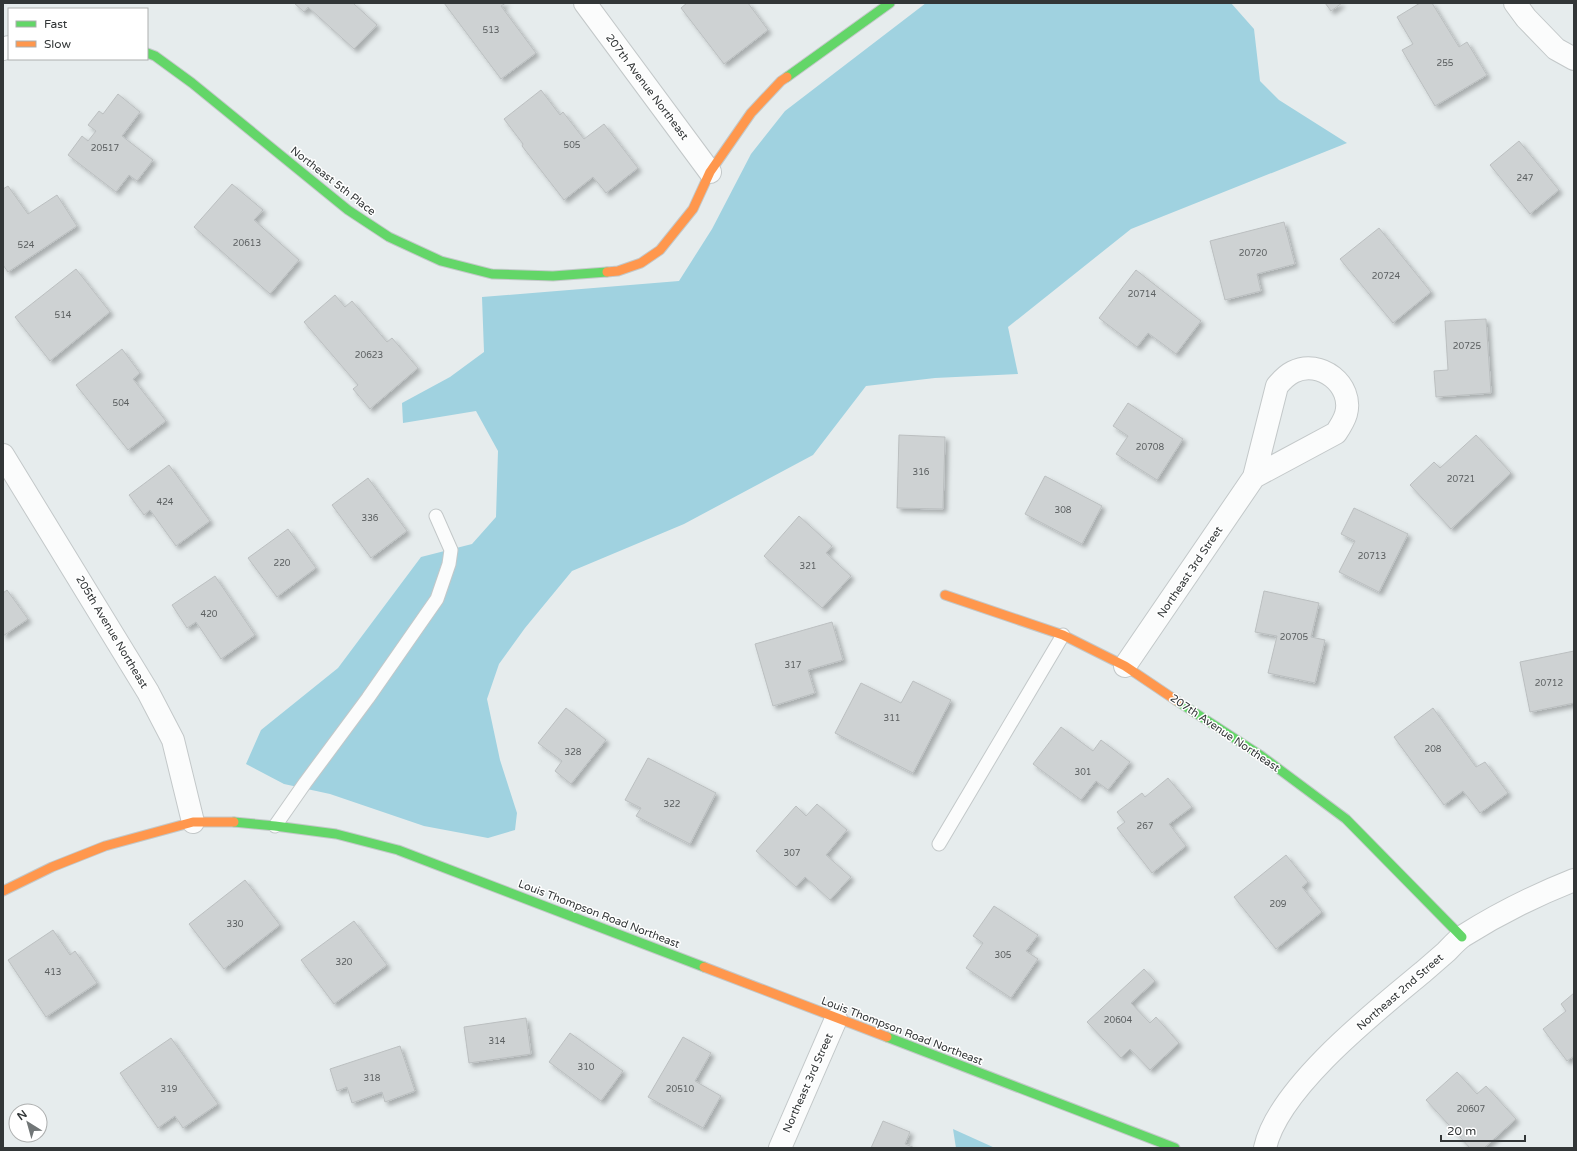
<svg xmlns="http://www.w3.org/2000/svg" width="1577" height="1151" font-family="'Varela Round',sans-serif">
  <defs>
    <filter id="shadow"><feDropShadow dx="3.5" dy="3.5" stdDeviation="2" flood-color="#0004"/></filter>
  </defs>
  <rect width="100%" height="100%" fill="#e6eced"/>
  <g fill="#a0d2e0">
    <polygon points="926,3 1231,3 1254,29 1260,81 1279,100 1347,143 1131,229 1008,327 1018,374 935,378 866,386 813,455 684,524 572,571 525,628 499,664 487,699 500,760 517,813 515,830 488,838 424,826 330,794 284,784 246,764 261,730 338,668 421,557 472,544 496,517 498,451 476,411 403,423 402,403 450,377 484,352 482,297 679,281 712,229 751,154 785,111"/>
    <polygon points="953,1129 995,1148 956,1148"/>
  </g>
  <g fill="#ced2d3" stroke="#bbbfc0" filter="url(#shadow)">
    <polygon points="294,3 353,3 377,25 354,49 308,7 304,12"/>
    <polygon points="444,3 506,3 501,6 536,53 501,79"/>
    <polygon points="687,3 748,3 768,30 724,64 681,8"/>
    <polygon points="1325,3 1342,3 1331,11"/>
    <polygon points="1420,3 1432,3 1459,47 1467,42 1487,75 1435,106 1402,50 1413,44 1397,17"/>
    <polygon points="541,90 560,115 563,112 584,139 604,124 638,168 606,193 593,177 564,200 522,146 523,144 504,119"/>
    <polygon points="118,94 140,112 122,136 153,160 137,181 129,175 116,192 68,155 82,136 88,141 96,131 88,125 99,111 103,114"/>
    <polygon points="1519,141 1559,190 1530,214 1490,165"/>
    <polygon points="232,184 263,210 254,220 299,260 270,294 194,227"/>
    <polygon points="8,186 28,214 57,195 77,226 8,272 3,265 3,189"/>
    <polygon points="1284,222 1295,264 1257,274 1261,291 1225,300 1210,241"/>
    <polygon points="1379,228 1431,292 1393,323 1340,259"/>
    <polygon points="76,269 110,312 50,361 15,317"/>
    <polygon points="1136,270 1201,321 1176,354 1148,333 1137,347 1099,318"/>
    <polygon points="335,295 345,307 352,301 387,342 392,338 418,368 370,409 353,389 358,385 304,322"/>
    <polygon points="1486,319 1491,393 1436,397 1434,371 1448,370 1445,321"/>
    <polygon points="122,349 140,373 133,379 166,421 128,450 76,385"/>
    <polygon points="1128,403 1183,439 1157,480 1116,454 1128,436 1113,426"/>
    <polygon points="899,435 945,437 943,509 897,508"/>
    <polygon points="1476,435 1511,473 1451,529 1410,485 1434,462 1440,468"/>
    <polygon points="169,465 210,521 176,546 150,510 144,515 129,495"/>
    <polygon points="1045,476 1102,506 1082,544 1025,514"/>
    <polygon points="368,478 407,531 371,558 332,505"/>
    <polygon points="1354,508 1408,534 1379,592 1339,572 1355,541 1341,534"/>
    <polygon points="799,516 832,546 826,553 851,576 822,608 764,556"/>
    <polygon points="288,529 316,568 277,597 248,558"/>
    <polygon points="215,576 255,635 221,659 196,622 187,628 172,605"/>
    <polygon points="7,590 28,619 3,636 3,593"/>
    <polygon points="1264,591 1319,603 1311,637 1325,640 1315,683 1268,673 1277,636 1255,632"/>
    <polygon points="832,622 843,660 808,670 815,693 773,706 755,644"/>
    <polygon points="1574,651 1574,703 1530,712 1520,662"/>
    <polygon points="913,681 951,700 913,773 835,733 861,683 901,703"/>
    <polygon points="566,708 606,740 571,784 555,771 562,761 538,743"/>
    <polygon points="1433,708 1476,767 1485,762 1508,793 1480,813 1463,791 1444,805 1394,737"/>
    <polygon points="1061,727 1093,751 1101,740 1130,762 1108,790 1096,781 1081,800 1033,764"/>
    <polygon points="648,758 716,793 690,844 636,816 641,808 625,800"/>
    <polygon points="1168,778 1192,807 1169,824 1186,846 1152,873 1117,828 1125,822 1117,812 1142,793 1145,797"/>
    <polygon points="817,804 847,830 826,855 851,877 830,900 805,877 796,887 756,851 796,806 806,816"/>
    <polygon points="1286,855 1308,882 1302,887 1322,912 1276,949 1234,897"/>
    <polygon points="245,880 280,925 224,969 189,924"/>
    <polygon points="994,906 1038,935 1026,951 1038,959 1011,998 966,968 983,943 973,936"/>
    <polygon points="354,921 387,965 334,1004 301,960"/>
    <polygon points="53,930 70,955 75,951 97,983 46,1017 8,960"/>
    <polygon points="1144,969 1155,981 1131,1003 1150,1023 1156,1017 1179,1043 1150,1070 1130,1049 1121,1058 1087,1022"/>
    <polygon points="1574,993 1574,1056 1567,1061 1543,1029 1566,1011 1561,1004"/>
    <polygon points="526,1018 531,1054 469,1063 464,1027"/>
    <polygon points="570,1033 623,1071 601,1101 549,1062"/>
    <polygon points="683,1037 711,1053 695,1081 721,1096 703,1128 648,1097"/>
    <polygon points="171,1038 218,1104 183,1128 175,1116 158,1128 120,1073"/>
    <polygon points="400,1046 415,1091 385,1102 382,1092 352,1103 347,1087 337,1091 330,1069"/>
    <polygon points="1457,1072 1477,1094 1486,1086 1516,1119 1484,1148 1470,1148 1426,1100"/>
    <polygon points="883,1121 910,1132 905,1144 915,1148 871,1148"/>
  </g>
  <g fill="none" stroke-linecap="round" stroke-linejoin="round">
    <defs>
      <g id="lane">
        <polyline points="275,826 305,783 368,698 437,599 449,564 451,550 436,516"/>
        <polyline points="939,844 1063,635"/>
      </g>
      <g id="street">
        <polyline points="585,3 710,172"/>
        <polyline points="1515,3 1526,18 1556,49 1574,59"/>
        <polyline points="3,49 9,47"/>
        <polyline points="3,455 148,692 173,740 193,822"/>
        <path d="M1125,666L1254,477L1336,433C1340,427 1344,421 1346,414C1354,385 1320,358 1293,372C1287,375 1282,380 1277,386L1254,477"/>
        <polyline points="780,1148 836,1019"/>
        <path d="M1265,1148C1278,1088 1376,1011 1423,972C1430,966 1438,959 1446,952C1451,947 1457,940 1463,936C1498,914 1536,895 1574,880"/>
      </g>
      <g id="fast">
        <polyline points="147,53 155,56 192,83 348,210 389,237 441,261 492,274 553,276 607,272"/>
        <polyline points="787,77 890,3"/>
        <polyline points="1177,701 1260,755 1346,819 1462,937"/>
        <polyline points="234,822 275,826 336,834 398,850 704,967"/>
        <polyline points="887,1037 1175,1148"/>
      </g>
      <g id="slow">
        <polyline points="607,272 618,271 641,263 660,250 693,209 710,172 751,113 781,81 787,77"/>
        <polyline points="945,595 1063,635 1125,666 1177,701"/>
        <polyline points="3,891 52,867 105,846 193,822 234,822"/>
        <polyline points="704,967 887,1037"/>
      </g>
    </defs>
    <use href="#lane" stroke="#c3c8c9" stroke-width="15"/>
    <use href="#street" stroke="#c3c8c9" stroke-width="24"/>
    <use href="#fast" stroke="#c3c8c9" stroke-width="11"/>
    <use href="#slow" stroke="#c3c8c9" stroke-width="11"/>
    <use href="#lane" stroke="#fbfcfc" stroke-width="13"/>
    <use href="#street" stroke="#fbfcfc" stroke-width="22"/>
    <use href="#fast" stroke="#63d668" stroke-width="9"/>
    <use href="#slow" stroke="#ff974d" stroke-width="9"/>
  </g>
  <g text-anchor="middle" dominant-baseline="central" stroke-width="3" stroke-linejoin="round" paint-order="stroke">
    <g font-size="9" fill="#5b5f60">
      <text x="491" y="30">513</text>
      <text x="1445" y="63">255</text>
      <text x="572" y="145">505</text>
      <text x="105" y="148">20517</text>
      <text x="1525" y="178">247</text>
      <text x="247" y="243">20613</text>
      <text x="26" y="245">524</text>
      <text x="1253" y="253">20720</text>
      <text x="1386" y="276">20724</text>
      <text x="1142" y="294">20714</text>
      <text x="63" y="315">514</text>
      <text x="1467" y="346">20725</text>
      <text x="369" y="355">20623</text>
      <text x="121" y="403">504</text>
      <text x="1150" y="447">20708</text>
      <text x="921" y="472">316</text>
      <text x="1461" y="479">20721</text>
      <text x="165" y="502">424</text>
      <text x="1063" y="510">308</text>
      <text x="370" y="518">336</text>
      <text x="1372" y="556">20713</text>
      <text x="282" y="563">220</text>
      <text x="808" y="566">321</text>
      <text x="209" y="614">420</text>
      <text x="1294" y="637">20705</text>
      <text x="793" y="665">317</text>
      <text x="1549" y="683">20712</text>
      <text x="892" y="718">311</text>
      <text x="1433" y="749">208</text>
      <text x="573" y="752">328</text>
      <text x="1083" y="772">301</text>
      <text x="672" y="804">322</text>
      <text x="1145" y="826">267</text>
      <text x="792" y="853">307</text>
      <text x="1278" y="904">209</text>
      <text x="235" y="924">330</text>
      <text x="1003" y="955">305</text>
      <text x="344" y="962">320</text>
      <text x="53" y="972">413</text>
      <text x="1118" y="1020">20604</text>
      <text x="497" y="1041">314</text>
      <text x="586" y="1067">310</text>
      <text x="372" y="1078">318</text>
      <text x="169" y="1089">319</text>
      <text x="680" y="1089">20510</text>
      <text x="1471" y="1109">20607</text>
    </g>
    <g font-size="11" fill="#323637" stroke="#fff">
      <text transform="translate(647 87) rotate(53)">207th Avenue Northeast</text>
      <text transform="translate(333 181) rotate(38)">Northeast 5th Place</text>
      <text transform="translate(1190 572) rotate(-56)">Northeast 3rd Street</text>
      <text transform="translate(112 632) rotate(59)">205th Avenue Northeast</text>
      <text transform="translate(1225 733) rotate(34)">207th Avenue Northeast</text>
      <text transform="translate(599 914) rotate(21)">Louis Thompson Road Northeast</text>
      <text transform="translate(1400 992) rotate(-41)">Northeast 2nd Street</text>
      <text transform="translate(902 1031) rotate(21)">Louis Thompson Road Northeast</text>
      <text transform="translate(808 1083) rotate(-66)">Northeast 3rd Street</text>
    </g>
  </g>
  <rect width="1577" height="1151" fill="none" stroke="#323637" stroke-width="8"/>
  <rect x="8" y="8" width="140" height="52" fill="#ffffff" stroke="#adafaf"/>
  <rect x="16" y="21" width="20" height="6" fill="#63d668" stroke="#adafaf"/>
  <text x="44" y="28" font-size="12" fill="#323637">Fast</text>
  <rect x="16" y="41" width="20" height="6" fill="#ff974d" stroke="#adafaf"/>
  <text x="44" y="48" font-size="12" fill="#323637">Slow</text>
  <g transform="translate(28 1123) rotate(323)"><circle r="19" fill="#ffffff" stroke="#adafaf"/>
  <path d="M0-3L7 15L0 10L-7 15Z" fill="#717677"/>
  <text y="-6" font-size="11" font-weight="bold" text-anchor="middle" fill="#323637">N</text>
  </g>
  <path d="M1441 1135v6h84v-6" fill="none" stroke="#323637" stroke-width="2"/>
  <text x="1447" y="1135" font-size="12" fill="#323637" stroke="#ffffff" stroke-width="3" paint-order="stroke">20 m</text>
</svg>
